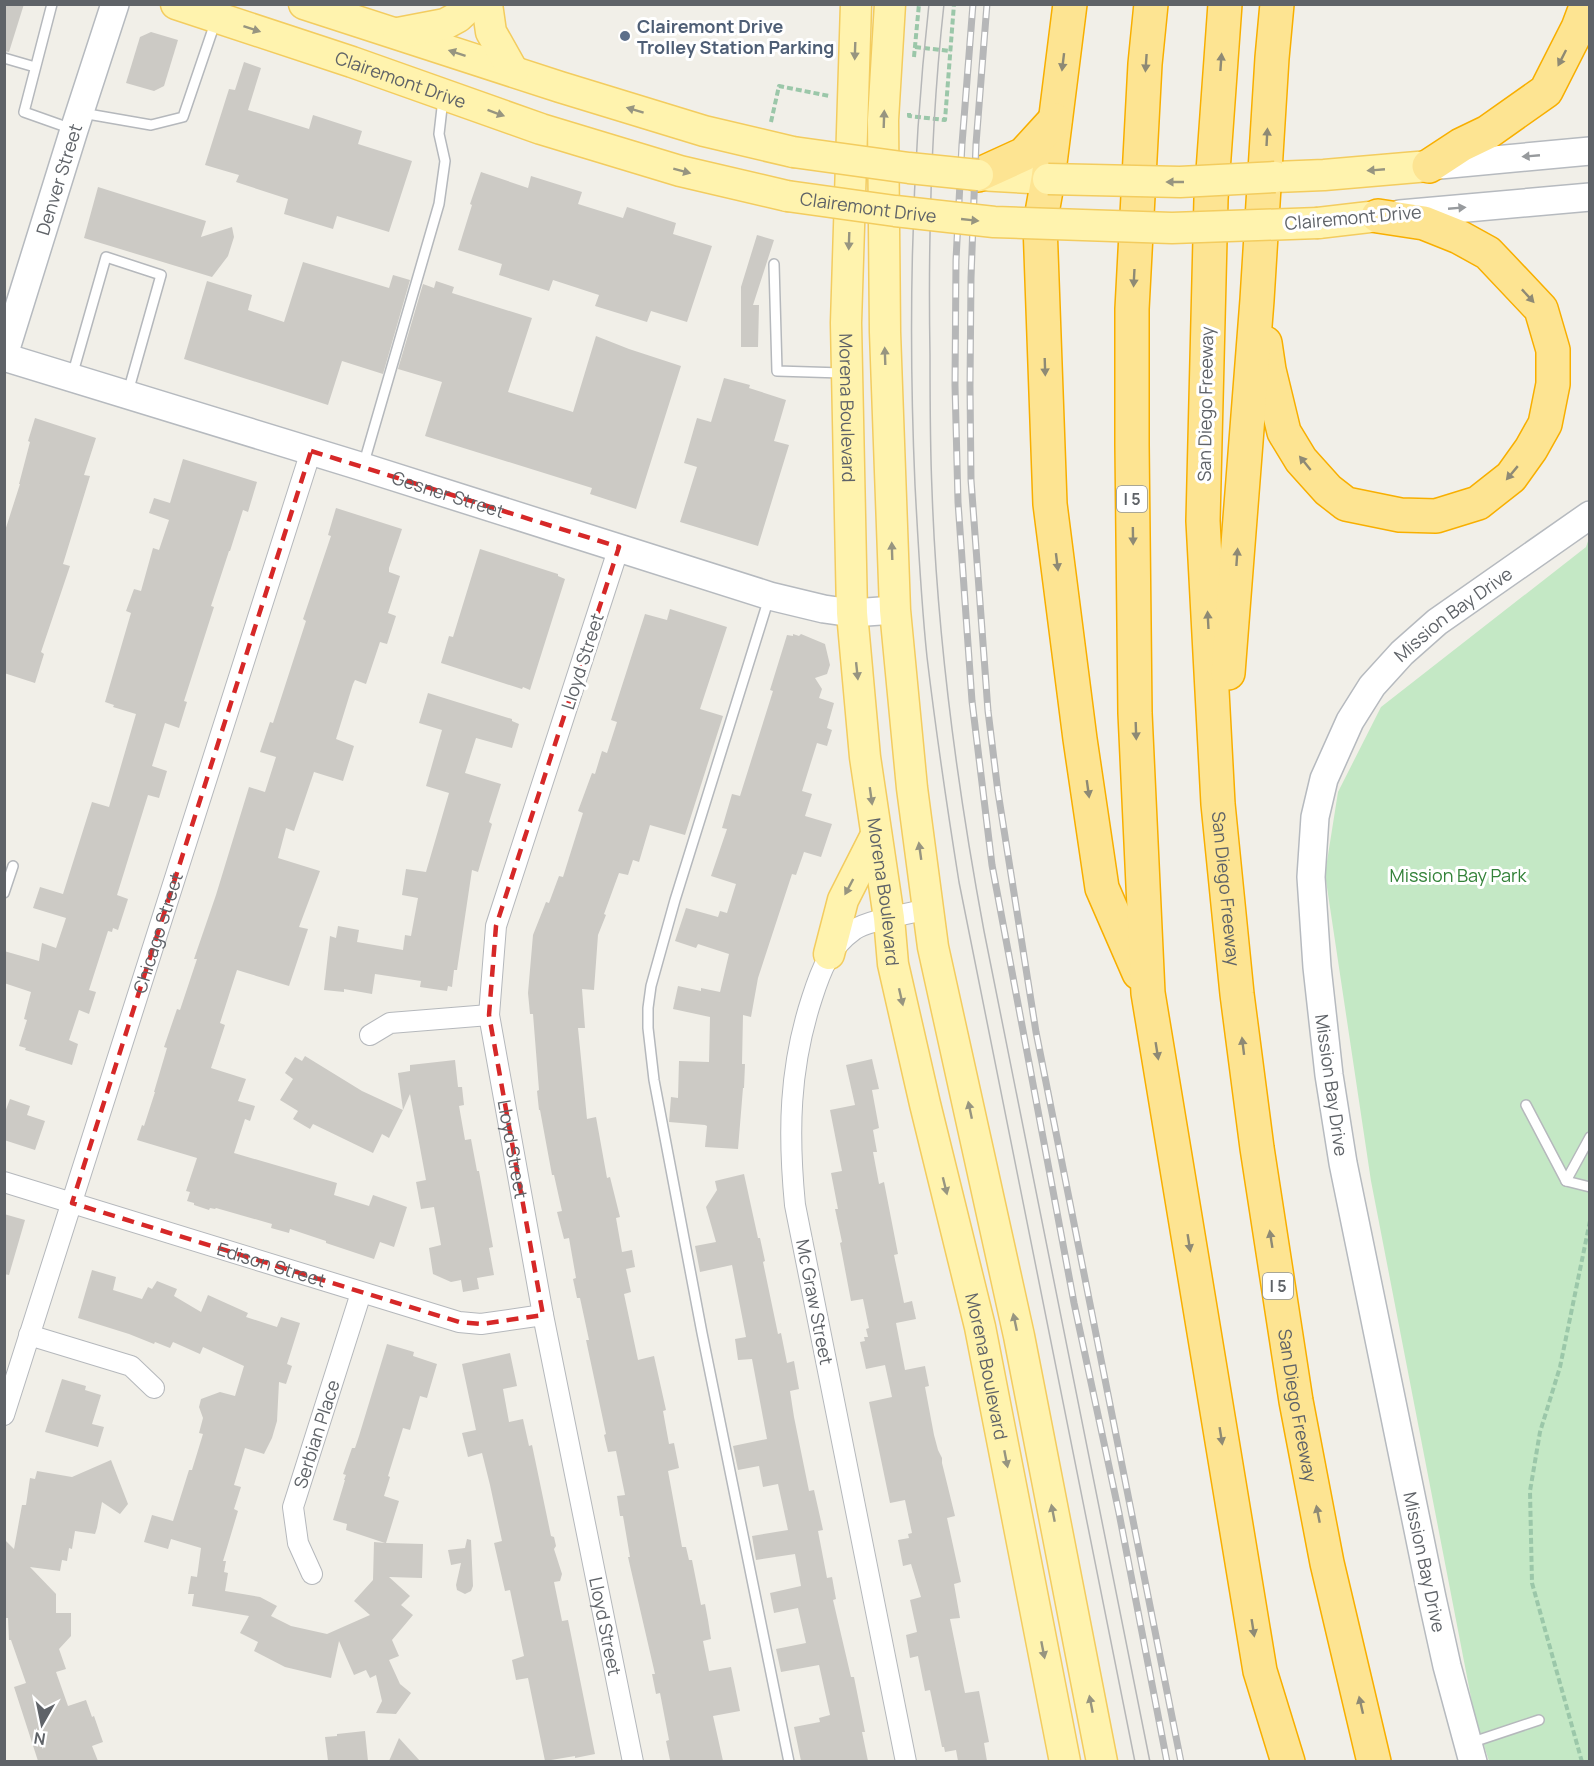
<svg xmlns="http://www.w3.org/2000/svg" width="1594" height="1766" font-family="Manrope,sans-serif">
  <rect width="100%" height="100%" fill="#f1efe8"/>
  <polygon fill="#c4e8c5" points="1589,538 1589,1761 1489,1761 1475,1718 1371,1181 1325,874 1338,792 1381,707 1586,547"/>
  <g fill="#cccac5">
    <polygon points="4,4 24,4 9,52 4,51"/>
    <polygon points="151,32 178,40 164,86 154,91 126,83 140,37"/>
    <polygon points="244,62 261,68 248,110 309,129 313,115 362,131 358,144 412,161 389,232 337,216 333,229 284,214 288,199 236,182 239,175 205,165 229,89 235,90"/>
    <polygon points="481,172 528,188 531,176 582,192 578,204 623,218 627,207 676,223 673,234 712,246 687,322 651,311 647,322 595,306 599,295 553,280 549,291 499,275 502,264 458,250 472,205 470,204"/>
    <polygon points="98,187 206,221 201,237 232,227 234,237 228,256 212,277 84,238"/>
    <polygon points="757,235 774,240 753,305 759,305 758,347 741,347 741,287"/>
    <polygon points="303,262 389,288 393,275 410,280 383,374 342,361 328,405 184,359 207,281 252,295 248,310 284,322"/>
    <polygon points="436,281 454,287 452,293 532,318 508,392 573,412 596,336 629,349 681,366 636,509 590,494 592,488 425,436 442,382 398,369 423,284 434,288"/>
    <polygon points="724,378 750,385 749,388 786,400 774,441 789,445 758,546 680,522 697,467 684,463 697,418 711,422"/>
    <polygon points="35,418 96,438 84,475 90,476 63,564 70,566 41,652 44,654 35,683 4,673 4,534 20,484 19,484 30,442 28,441"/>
    <polygon points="183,459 257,482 248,512 243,510 230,551 229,551 211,606 214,607 184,701 187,702 179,728 165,723 152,766 167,771 159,798 148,795 117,895 128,899 118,930 113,928 112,932 108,931 89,990 96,992 89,1014 79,1010 69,1040 78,1044 72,1065 25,1050 26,1048 19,1046 27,1020 24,1019 31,992 4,983 4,951 39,961 42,943 56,948 66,918 33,908 40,887 63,894 92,802 109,807 136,714 113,707 114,705 105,702 131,613 126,611 134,589 141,591 153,548 159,550 169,520 149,513 154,498 170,503"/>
    <polygon points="336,508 402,529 389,568 389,572 400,576 388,613 396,616 387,644 380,642 366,684 355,680 353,684 336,739 354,746 343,781 314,772 294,831 286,828 278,858 320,871 299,927 308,929 289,986 237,970 220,1023 225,1025 211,1068 246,1079 238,1101 255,1106 250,1121 245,1119 234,1153 337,1183 334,1195 369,1206 373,1195 407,1207 394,1247 380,1242 374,1259 326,1243 326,1241 290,1229 289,1233 271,1228 272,1224 216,1208 215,1209 210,1208 209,1210 194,1205 194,1203 187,1201 190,1192 186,1191 197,1158 137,1140 142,1125 144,1126 155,1092 154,1092 167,1048 164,1047 177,1009 180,1010 197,959 194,959 216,895 249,787 265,792 276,757 260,752 270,722 273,723 306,621 303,619 331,536 328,535"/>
    <polygon points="480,549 558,574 558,576 565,579 530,690 523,687 522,689 441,663 449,636 453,637"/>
    <polygon points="670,609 727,627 700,709 723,716 685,835 650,825 639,862 633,860 628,875 619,873 604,914 606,915 598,935 594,990 582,989 585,1028 578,1028 587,1119 596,1117 607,1178 610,1177 620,1217 616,1218 622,1252 632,1250 635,1267 626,1269 631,1292 624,1294 638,1360 654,1356 666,1410 663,1411 669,1444 674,1443 679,1468 668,1471 682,1547 686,1547 689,1560 692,1560 701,1605 705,1604 708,1620 711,1639 703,1641 709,1671 731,1667 740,1711 713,1716 723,1761 670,1760 666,1741 669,1740 660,1693 656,1694 652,1674 655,1674 628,1557 630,1557 623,1516 620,1516 617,1496 625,1495 616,1451 608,1452 604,1435 606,1434 586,1340 589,1340 580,1298 577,1298 573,1279 576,1278 569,1238 564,1239 557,1212 562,1211 554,1175 552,1175 540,1110 539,1110 537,1091 539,1090 533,1014 530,1014 528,993 533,935 546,902 549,903 559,876 563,877 583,813 578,811 592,773 595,774 602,751 607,753 617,722 611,720 645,614 667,620"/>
    <polygon points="793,634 799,636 801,634 825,644 830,665 827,674 815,678 822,689 819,698 834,703 827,728 832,730 827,746 817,743 802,791 812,794 805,816 832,824 821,857 804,852 796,875 792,874 758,978 751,1017 743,1015 742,1064 745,1064 744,1088 743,1088 738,1149 705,1147 707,1126 705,1125 669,1122 671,1097 678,1098 679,1061 709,1062 710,1017 673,1009 678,986 701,991 701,988 720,992 729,954 698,944 696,948 675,941 686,908 718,917 720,911 727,913 736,884 711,876 727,829 722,828 732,794 740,796 773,691 770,690 787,635 793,636"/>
    <polygon points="428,693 512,719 512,721 519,724 512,748 476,738 465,773 501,784 489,822 492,824 478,872 472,870 457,970 454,970 452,987 448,986 447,991 420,987 421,981 375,974 372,994 344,989 344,992 324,990 330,936 336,938 338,926 359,930 357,942 403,950 405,935 411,936 418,898 402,895 406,869 426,872 449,793 426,786 442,730 419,723"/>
    <polygon points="305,1056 362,1091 403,1110 389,1138 382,1134 373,1153 313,1124 310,1129 293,1119 298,1111 280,1100 293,1079 285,1073 295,1057 302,1061"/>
    <polygon points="872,1059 879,1089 872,1090 879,1128 873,1130 877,1152 873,1152 879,1184 884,1182 898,1254 894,1255 904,1303 912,1301 916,1319 896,1323 905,1370 925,1366 929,1386 925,1387 934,1435 938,1450 942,1458 942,1463 955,1516 947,1518 961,1582 954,1584 960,1618 950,1619 965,1693 979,1691 989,1742 984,1743 987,1761 958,1761 956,1750 945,1752 944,1747 942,1747 930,1690 925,1691 918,1656 910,1658 906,1635 917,1632 910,1600 921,1597 911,1564 903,1566 898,1540 909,1538 908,1534 912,1533 905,1500 890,1503 869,1402 892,1397 885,1365 866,1369 860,1342 865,1341 864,1337 868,1337 866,1329 869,1328 863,1299 851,1301 840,1243 842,1242 835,1209 838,1209 831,1173 842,1171 830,1110 855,1105 846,1065"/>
    <polygon points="455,1060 458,1087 462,1087 464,1105 459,1106 465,1140 471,1139 477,1171 479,1171 493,1247 489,1248 494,1275 477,1278 479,1289 463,1292 461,1280 451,1282 433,1274 429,1248 441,1245 434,1207 421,1209 416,1182 426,1180 410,1094 403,1110 398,1073 410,1071 410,1065"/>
    <polygon points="10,1099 30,1106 27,1115 45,1121 35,1150 4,1140 4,1115"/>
    <polygon points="744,1174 758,1238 760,1238 765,1261 763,1262 778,1334 781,1333 787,1363 794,1361 799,1389 790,1391 794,1417 809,1491 814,1490 823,1530 818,1531 827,1578 832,1577 836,1599 833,1600 851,1677 854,1677 865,1732 862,1732 868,1761 801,1761 794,1727 820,1722 819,1718 830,1715 819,1665 781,1672 776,1649 806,1643 798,1608 774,1613 770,1593 801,1586 795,1554 756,1560 752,1536 788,1530 778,1484 763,1487 759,1466 738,1470 733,1446 767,1439 752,1359 738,1360 735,1339 746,1337 732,1265 700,1272 695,1246 716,1242 706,1207 717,1190 715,1181"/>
    <polygon points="4,1214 25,1220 9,1275 4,1274"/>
    <polygon points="92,1270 116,1277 113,1290 142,1299 148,1287 152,1289 157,1281 177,1289 174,1296 201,1312 208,1295 248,1313 246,1317 277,1327 281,1317 300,1323 287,1364 292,1366 286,1384 279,1382 277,1421 272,1438 264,1454 245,1448 234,1485 241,1487 234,1509 238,1511 223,1561 226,1561 224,1572 228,1573 225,1591 260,1597 277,1606 271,1616 291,1626 327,1634 370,1615 354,1601 373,1580 374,1542 385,1543 346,1530 347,1524 333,1520 345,1480 344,1480 346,1475 343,1474 352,1448 355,1448 359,1436 387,1344 414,1352 413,1356 437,1364 427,1398 420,1396 410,1430 403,1428 388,1476 390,1477 384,1496 399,1501 386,1543 423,1544 422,1578 389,1577 410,1596 401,1605 413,1615 392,1640 399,1656 389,1660 400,1684 411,1693 396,1714 376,1713 382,1701 376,1675 370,1678 366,1670 354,1675 339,1641 331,1678 285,1667 254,1651 258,1642 240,1633 249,1616 192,1606 194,1594 188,1594 191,1576 197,1577 201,1548 171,1539 168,1549 144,1542 152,1515 173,1521 189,1470 192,1470 203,1434 199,1433 203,1418 199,1407 201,1399 220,1392 235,1396 244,1366 203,1347 200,1354 173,1342 170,1348 155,1342 154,1344 129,1334 78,1318"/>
    <polygon points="510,1353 517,1386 503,1389 509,1422 523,1419 529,1446 532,1445 551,1536 554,1537 556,1546 554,1549 562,1574 560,1581 554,1582 562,1621 568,1620 595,1754 575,1758 575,1756 545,1761 528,1678 516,1680 512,1660 524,1656 510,1590 505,1591 494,1543 502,1541 490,1485 482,1453 468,1457 462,1433 476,1430 462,1364"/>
    <polygon points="62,1379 86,1386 85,1390 101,1395 92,1424 104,1427 98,1447 45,1432"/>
    <polygon points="111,1460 128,1504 120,1514 102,1502 97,1528 95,1534 75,1531 72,1549 69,1548 67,1561 62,1560 60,1571 30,1567 56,1594 56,1613 71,1613 71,1636 59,1649 66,1669 56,1672 68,1706 86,1700 92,1717 94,1716 103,1742 92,1746 98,1761 38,1761 14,1687 26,1683 11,1640 9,1640 8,1618 4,1618 4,1539 14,1549 22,1505 26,1505 30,1478 35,1479 37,1471 72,1477"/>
    <polygon points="467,1539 471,1540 473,1586 471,1591 465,1594 457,1590 456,1585 461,1563 451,1565 448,1550 465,1548"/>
    <polygon points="365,1731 368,1761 328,1761 325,1737 337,1736 337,1734"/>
    <polygon points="399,1738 420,1761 389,1761"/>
  </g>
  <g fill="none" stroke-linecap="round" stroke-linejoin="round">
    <defs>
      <g id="lane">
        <polyline points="52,4 24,112 72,129"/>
        <polyline points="4,58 35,67"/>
        <polyline points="82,113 151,125 183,117 216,20"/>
        <polyline points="774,264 777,371 842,373"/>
        <polyline points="72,376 106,257 161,275 128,392"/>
        <polyline points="363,466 439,204 445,161 439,134 443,99"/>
        <polyline points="769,598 675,900 651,986 648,1008 648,1028 654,1080 702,1333 789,1762"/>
        <polyline points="4,893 13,866"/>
        <polyline points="1526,1105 1566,1181 1590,1137"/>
        <polyline points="1566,1181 1590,1187"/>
        <polyline points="1470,1743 1539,1720"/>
      </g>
      <g id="street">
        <path id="s1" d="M619,547L496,926L489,1015L543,1315L633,1762"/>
        <polyline points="370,1035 390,1023 489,1015"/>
        <path id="s2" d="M4,1182L459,1322L481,1324L543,1315"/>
        <polyline points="29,1335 131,1366 154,1388"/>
        <path id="s3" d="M4,1415L311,451"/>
        <path id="s4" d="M312,1574L298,1543L293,1507L361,1293"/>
        <path d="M906,1762L795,1205C788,1133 789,1068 812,998C821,970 829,948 854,930C865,921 912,913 928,909"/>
      </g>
      <g id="secondary">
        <polyline points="1429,166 1590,151"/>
        <polyline points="1400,214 1590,197"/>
        <path id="s5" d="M4,355L74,130L115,4"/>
        <path id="s6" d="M4,357L363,467L770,596L824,609L852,613L895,610"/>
        <path id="s7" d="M1473,1762L1447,1666L1432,1598L1343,1163L1329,1075L1317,967L1311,877L1315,817L1324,779L1350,721L1372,686L1402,653L1437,622L1590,515"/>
      </g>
      <g id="primary">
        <path id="s8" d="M176,4L352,62L541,129L680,171L787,196"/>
        <polyline points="304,4 560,87 704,131 793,152"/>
        <polyline points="487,4 491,32 513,71"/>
        <path id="s9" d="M856,4L846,323L852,613L865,757L889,918L893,964L925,1104L980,1327L1065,1762"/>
        <polyline points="890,4 883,120 885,332 895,610 912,788 933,947 1019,1336 1102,1762"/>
        <polyline points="398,33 445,24 458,17 472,4"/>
        <polyline points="978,175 1048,179"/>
        <polyline points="1275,177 1324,175 1429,166"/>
        <polyline points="1318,223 1378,216"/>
        <polyline points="829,954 843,900 876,835"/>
      </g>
      <g id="highway">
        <polyline points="1070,4 1048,179 1040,224 1050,504 1080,739 1102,888 1139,973"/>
        <polyline points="1151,4 1145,64 1132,309 1132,445 1135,713 1148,993 1260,1671 1288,1762"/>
        <path id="s10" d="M1225,4L1211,199L1203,521L1218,804L1237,994L1257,1148L1296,1401L1327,1563L1374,1762"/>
        <polyline points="1429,166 1461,145 1488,132 1546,91 1578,28 1587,4"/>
        <polyline points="978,175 1024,154 1055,120"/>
        <polyline points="1265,343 1269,370 1284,432 1301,460 1328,490 1346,504 1400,515 1436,516 1478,503 1511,477 1531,449 1545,424 1553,384 1553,350 1541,309 1488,253 1459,237 1424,223 1378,216"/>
        <polyline points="1228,673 1257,300 1272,58 1277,4"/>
      </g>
    </defs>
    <use href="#lane" stroke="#b5b8bc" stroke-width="12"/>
    <use href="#street" stroke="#b5b8bc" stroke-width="22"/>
    <use href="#secondary" stroke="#b6babf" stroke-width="30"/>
    <use href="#primary" stroke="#f3cc5f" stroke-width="33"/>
    <use href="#highway" stroke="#f8af00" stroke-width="36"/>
    <g stroke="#9bc7a9" stroke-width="4" stroke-dasharray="6 3" stroke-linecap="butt">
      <polyline points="915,47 951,51"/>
      <polyline points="914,57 919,4"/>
      <polyline points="909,113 909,116 945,120 954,4"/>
      <polyline points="771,122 779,86 829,96"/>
      <polyline points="1582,1762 1532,1583 1530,1491 1540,1432 1560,1367 1590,1221"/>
    </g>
    <use href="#lane" stroke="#fff" stroke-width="9"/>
    <use href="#street" stroke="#fff" stroke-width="20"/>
    <use href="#secondary" stroke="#fff" stroke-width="27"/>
    <use href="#primary" stroke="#fff3ae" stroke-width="30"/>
    <use href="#highway" stroke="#fde492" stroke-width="33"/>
    <g stroke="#b6b7b8" stroke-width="1.5">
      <path d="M929,4C911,164 908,325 915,485C918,542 921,600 927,657C936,732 947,807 959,882L1135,1762"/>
      <path d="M944,4C931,121 928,238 930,355C930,400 930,445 932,490C937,638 957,786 984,931L1150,1762"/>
    </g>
    <defs>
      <g id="rail">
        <polyline points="973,4 962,144 956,260 955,385 958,502 972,701 992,865 1074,1303 1119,1513 1167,1762"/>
        <polyline points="987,4 976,144 971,278 970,386 971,480 988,711 998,792 1036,1032 1181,1762"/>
      </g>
    </defs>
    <use href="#rail" stroke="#b6b7b8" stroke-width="7"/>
    <use href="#rail" stroke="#fff" stroke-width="4.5" stroke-dasharray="14" stroke-linecap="butt"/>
    <defs>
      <g id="primary-bridge">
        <polyline points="793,152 909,168 978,175"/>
        <polyline points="1048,179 1180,182 1275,177"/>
        <path id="s11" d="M787,196L895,211L994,222L1172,228L1318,223"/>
      </g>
    </defs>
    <use href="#primary-bridge" stroke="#f3cc5f" stroke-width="33" stroke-linecap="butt"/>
    <use href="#primary-bridge" stroke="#fff3ae" stroke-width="30"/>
  </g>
  <defs><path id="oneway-solid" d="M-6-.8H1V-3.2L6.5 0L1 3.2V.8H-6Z" transform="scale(1.5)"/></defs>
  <g fill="#979580">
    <use href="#oneway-solid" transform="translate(252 29) rotate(18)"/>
    <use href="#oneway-solid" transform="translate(855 51) rotate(92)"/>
    <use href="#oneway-solid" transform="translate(457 53) rotate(-162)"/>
    <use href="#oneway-solid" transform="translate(635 110) rotate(-163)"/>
    <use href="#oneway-solid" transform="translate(496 113) rotate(20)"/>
    <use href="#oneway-solid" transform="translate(884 119) rotate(-88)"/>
    <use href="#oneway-solid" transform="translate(1376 170) rotate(175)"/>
    <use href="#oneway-solid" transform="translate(682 171) rotate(15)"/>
    <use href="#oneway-solid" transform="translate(1175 182) rotate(-180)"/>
    <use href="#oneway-solid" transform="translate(970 220) rotate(6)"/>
    <use href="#oneway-solid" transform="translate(849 241) rotate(92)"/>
    <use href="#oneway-solid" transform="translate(885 356) rotate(-92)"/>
    <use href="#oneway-solid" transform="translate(892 551) rotate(-92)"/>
    <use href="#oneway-solid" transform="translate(857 671) rotate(84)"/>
    <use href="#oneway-solid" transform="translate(871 796) rotate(82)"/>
    <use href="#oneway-solid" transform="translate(920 851) rotate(-98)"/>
    <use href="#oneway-solid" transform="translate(849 887) rotate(118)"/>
    <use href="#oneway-solid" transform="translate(901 997) rotate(77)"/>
    <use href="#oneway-solid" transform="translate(970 1110) rotate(-102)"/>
    <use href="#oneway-solid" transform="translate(945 1186) rotate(76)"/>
    <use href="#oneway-solid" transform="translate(1015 1322) rotate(-102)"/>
    <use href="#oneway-solid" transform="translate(1006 1459) rotate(79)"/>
    <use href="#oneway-solid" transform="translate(1053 1513) rotate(-101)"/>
    <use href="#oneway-solid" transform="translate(1043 1650) rotate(79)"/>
    <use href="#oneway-solid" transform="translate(1091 1704) rotate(-101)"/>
  </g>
  <g fill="#8e8a75">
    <use href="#oneway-solid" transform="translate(1562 58) rotate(117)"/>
    <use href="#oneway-solid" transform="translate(1063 62) rotate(97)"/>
    <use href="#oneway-solid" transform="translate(1221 62) rotate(-86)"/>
    <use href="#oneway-solid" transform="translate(1146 63) rotate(94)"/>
    <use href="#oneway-solid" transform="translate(1267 137) rotate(-87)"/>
    <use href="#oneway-solid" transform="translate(1134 278) rotate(93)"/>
    <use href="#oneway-solid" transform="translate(1528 296) rotate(47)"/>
    <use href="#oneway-solid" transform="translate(1045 367) rotate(88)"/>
    <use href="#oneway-solid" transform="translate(1305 463) rotate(-129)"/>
    <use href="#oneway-solid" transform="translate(1512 473) rotate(130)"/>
    <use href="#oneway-solid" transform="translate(1133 536) rotate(89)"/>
    <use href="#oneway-solid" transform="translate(1237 557) rotate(-86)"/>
    <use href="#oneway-solid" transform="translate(1057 562) rotate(83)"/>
    <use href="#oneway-solid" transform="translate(1208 620) rotate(-93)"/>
    <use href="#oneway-solid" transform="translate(1136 731) rotate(88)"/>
    <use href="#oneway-solid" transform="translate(1088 789) rotate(82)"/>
    <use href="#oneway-solid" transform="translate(1243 1046) rotate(-97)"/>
    <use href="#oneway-solid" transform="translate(1157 1051) rotate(81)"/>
    <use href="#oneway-solid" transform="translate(1271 1239) rotate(-99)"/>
    <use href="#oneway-solid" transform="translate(1189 1243) rotate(81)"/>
    <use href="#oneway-solid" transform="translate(1221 1436) rotate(81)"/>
    <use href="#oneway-solid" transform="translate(1318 1514) rotate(-101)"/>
    <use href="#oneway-solid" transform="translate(1253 1628) rotate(81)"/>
    <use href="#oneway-solid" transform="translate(1361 1705) rotate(-103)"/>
  </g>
  <g fill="#979a9d">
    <use href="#oneway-solid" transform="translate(1531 156) rotate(175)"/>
    <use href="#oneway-solid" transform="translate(1457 208) rotate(-5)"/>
  </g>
  <path fill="none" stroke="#d62828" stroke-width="4.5" stroke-dasharray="12 8" stroke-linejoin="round" d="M311,451L619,547L496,926L489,1015L543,1315L481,1324L459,1322L72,1203Z"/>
  <circle fill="#5c6f8a" stroke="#fff" stroke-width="2" cx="625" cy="36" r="6"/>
  <g text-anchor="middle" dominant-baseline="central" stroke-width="6" stroke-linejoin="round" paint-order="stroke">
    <g fill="#fff" stroke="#8f9295" stroke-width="1.5">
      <rect x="1117" y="486" width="30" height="26" rx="4.5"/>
      <rect x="1263" y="1273" width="30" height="26" rx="4.5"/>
    </g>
    <g font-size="16" font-weight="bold" fill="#5f6368">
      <text x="1132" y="499">I 5</text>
      <text x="1278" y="1286">I 5</text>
    </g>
    <g font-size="18" font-weight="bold" fill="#4e5e75" stroke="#fff" text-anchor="start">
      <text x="637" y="26">Clairemont Drive<tspan x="637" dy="21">Trolley Station Parking</tspan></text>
    </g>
    <g font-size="18" fill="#5f6368" stroke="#fff">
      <text stroke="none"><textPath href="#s8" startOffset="237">Clairemont Drive</textPath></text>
      <text stroke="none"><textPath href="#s5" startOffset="184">Denver Street</textPath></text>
      <text stroke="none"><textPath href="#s11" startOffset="82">Clairemont Drive</textPath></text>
      <text transform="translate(1353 217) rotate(-5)">Clairemont Drive</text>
      <text transform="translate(1205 404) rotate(-89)">San Diego Freeway</text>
      <text stroke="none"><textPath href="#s9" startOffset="404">Morena Boulevard</textPath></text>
      <text stroke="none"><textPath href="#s6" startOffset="465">Gesner Street</textPath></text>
      <text stroke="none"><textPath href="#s7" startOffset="1214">Mission Bay Drive</textPath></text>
      <text transform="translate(582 661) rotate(-72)">Lloyd Street</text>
      <text stroke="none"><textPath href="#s10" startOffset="886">San Diego Freeway</textPath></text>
      <text stroke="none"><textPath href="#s9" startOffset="890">Morena Boulevard</textPath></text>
      <text stroke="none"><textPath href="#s3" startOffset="506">Chicago Street</textPath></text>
      <text transform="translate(1332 1085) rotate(82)">Mission Bay Drive</text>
      <text stroke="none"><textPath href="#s1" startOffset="624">Lloyd Street</textPath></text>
      <text stroke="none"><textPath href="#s2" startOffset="280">Edison Street</textPath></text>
      <text transform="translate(815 1302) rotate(79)">Mc Graw Street</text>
      <text stroke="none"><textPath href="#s9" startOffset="1376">Morena Boulevard</textPath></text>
      <text stroke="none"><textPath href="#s10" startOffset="1408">San Diego Freeway</textPath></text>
      <text stroke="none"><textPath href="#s4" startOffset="147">Serbian Place</textPath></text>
      <text transform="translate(1425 1562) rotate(78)">Mission Bay Drive</text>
      <text stroke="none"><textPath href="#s1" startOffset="1110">Lloyd Street</textPath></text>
    </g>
    <g font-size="18" fill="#338239" stroke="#fff">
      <text x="1458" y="875">Mission Bay Park</text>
    </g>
  </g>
  <rect width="1594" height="1766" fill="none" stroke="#5f6368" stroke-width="12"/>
  <g transform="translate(42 1724) rotate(189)" stroke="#ffffff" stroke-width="4.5" paint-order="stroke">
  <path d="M0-4.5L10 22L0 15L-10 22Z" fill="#5f6368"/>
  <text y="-9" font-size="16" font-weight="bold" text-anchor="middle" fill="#5f6368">N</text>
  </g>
</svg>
